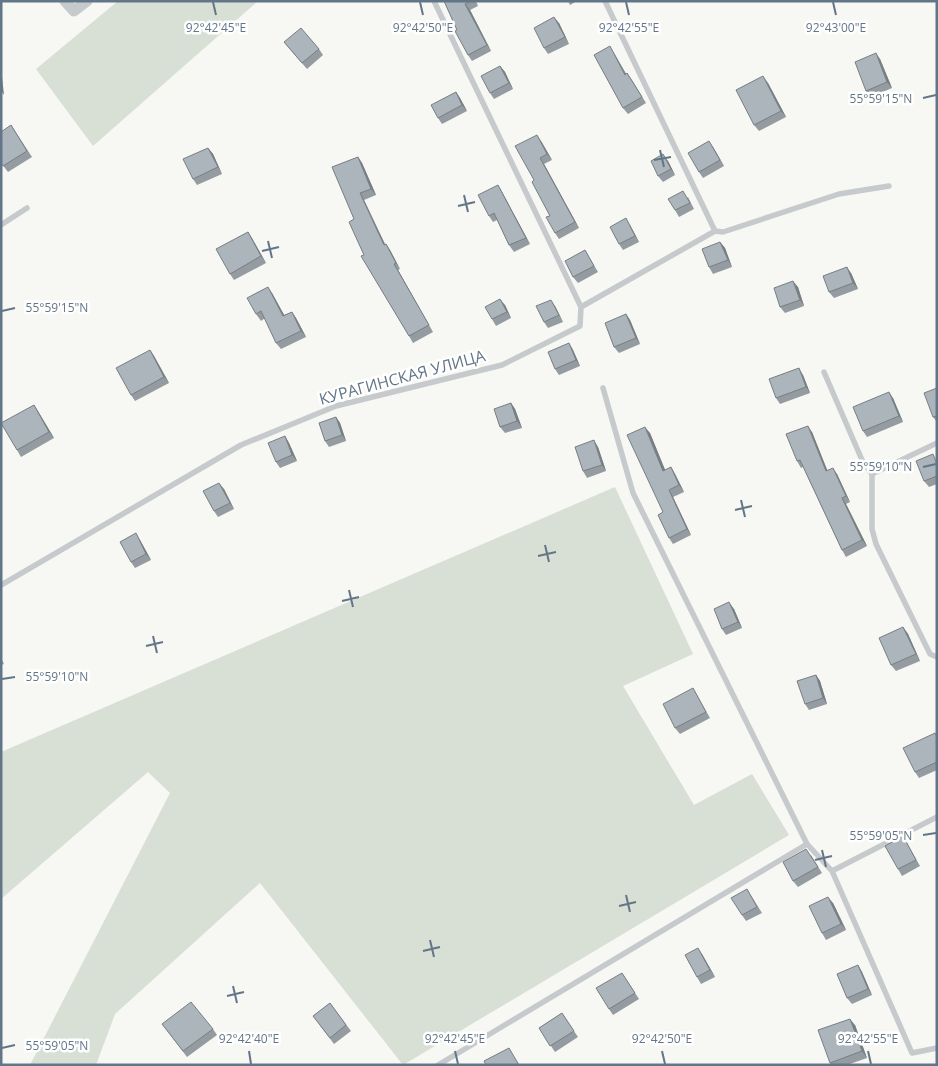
<svg xmlns="http://www.w3.org/2000/svg" width="938" height="1066" font-family="'Open Sans',sans-serif">
  <rect width="100%" height="100%" fill="#f7f7f3"/>
  <g fill="#d8dfd4">
    <polygon points="118,1 258,1 93,146 36,69"/>
    <polygon points="615,487 693,654 623,686 694,805 752,774 789,835 403,1065 260,883 115,1014 96,1065 30,1065 170,793 148,772 1,899 1,752"/>
  </g>
  <g fill="none" stroke-linecap="round" stroke-linejoin="round">
    <g stroke="#c6cacd" stroke-width="5.5">
      <polyline points="434,1 581,307"/>
      <polyline points="605,1 715,231 723,232 839,194 889,186"/>
      <polyline points="1,225 27,208"/>
      <polyline points="824,372 862,460 872,474 872,529 876,544 930,654 937,657"/>
      <polyline points="603,388 633,493 807,844"/>
      <polyline points="872,474 937,443"/>
      <polyline points="1,585 241,445 336,406 502,365 580,326 581,307 715,231"/>
      <polyline points="937,817 832,871 912,1053 937,1048"/>
      <polyline points="438,1065 807,844 832,871"/>
    </g>
    <polyline stroke="#c6cacd" stroke-width="11" points="65,1 74,11 87,1"/>
  </g>
  <g fill="#949ca1">
    <polygon points="444,1 476,1 478,6 470,10 491,51 472,61 468,55 457,30"/>
    <polygon points="568,1 577,1 570,5"/>
    <polygon points="559,23 569,44 548,54 544,48"/>
    <polygon points="284,42 319,49 323,55 307,69 289,48"/>
    <polygon points="614,53 626,74 627,73 632,80 646,103 628,114 623,108"/>
    <polygon points="880,59 892,88 871,97 866,91"/>
    <polygon points="500,66 505,72 513,89 494,99 490,93"/>
    <polygon points="768,83 786,117 759,131 754,125"/>
    <polygon points="456,92 460,98 467,111 442,124 438,118"/>
    <polygon points="11,125 32,157 8,172 1,163"/>
    <polygon points="541,141 552,160 544,164 579,228 559,239 555,233 550,216 534,180"/>
    <polygon points="713,147 724,166 703,178 699,172"/>
    <polygon points="208,148 213,154 222,174 197,185 193,179"/>
    <polygon points="358,157 362,163 376,195 364,200 385,244 386,244 390,250 400,269 398,270 433,332 413,343 409,336 364,255"/>
    <polygon points="668,161 675,175 663,182 658,176"/>
    <polygon points="498,185 502,192 530,244 514,252 509,245 497,220 493,222 489,216"/>
    <polygon points="688,197 694,209 679,217 675,210"/>
    <polygon points="630,225 639,242 623,250 619,244"/>
    <polygon points="248,232 266,263 234,280 230,274"/>
    <polygon points="720,242 725,248 732,267 713,274 709,267"/>
    <polygon points="585,250 598,272 578,283 573,277"/>
    <polygon points="851,273 858,289 834,298 829,292"/>
    <polygon points="798,287 804,306 785,313 780,307"/>
    <polygon points="272,293 284,315 292,312 296,318 306,337 281,349 276,343 265,318 261,321 256,314"/>
    <polygon points="505,305 511,318 496,326 492,319"/>
    <polygon points="555,306 563,322 548,328 544,322"/>
    <polygon points="626,314 630,320 640,344 619,353 614,347"/>
    <polygon points="569,343 573,350 580,366 559,375 555,369"/>
    <polygon points="150,350 154,356 169,383 135,401 131,395"/>
    <polygon points="803,375 810,393 780,404 776,398"/>
    <polygon points="937,388 937,422 933,417"/>
    <polygon points="893,398 903,422 867,437 863,431"/>
    <polygon points="511,403 515,409 522,428 505,433 500,427"/>
    <polygon points="34,405 54,438 21,457 17,450"/>
    <polygon points="336,417 340,423 346,441 329,447 325,441"/>
    <polygon points="812,432 827,470 837,474 850,502 846,504 867,546 846,557 842,550 803,467 801,468 797,461"/>
    <polygon points="650,433 665,470 671,467 675,474 684,492 673,497 691,535 673,544 669,538 663,512"/>
    <polygon points="285,436 289,443 297,461 280,468 276,462"/>
    <polygon points="598,447 606,471 587,478 583,471"/>
    <polygon points="937,460 937,484 929,487 924,481"/>
    <polygon points="224,489 234,509 218,517 214,511"/>
    <polygon points="140,540 151,560 135,568 131,562"/>
    <polygon points="734,609 742,628 726,635 722,629"/>
    <polygon points="903,627 908,634 920,661 896,671 891,665"/>
    <polygon points="1,658 4,664 1,665"/>
    <polygon points="816,675 820,681 827,704 809,710 805,704"/>
    <polygon points="693,688 697,695 710,718 680,734 675,728"/>
    <polygon points="935,733 937,736 937,770 919,778 915,772"/>
    <polygon points="907,843 920,866 902,876 898,869"/>
    <polygon points="811,855 822,873 798,887 793,881"/>
    <polygon points="747,889 762,913 746,921 742,915"/>
    <polygon points="833,903 846,930 826,940 822,933"/>
    <polygon points="702,954 715,977 701,984 697,977"/>
    <polygon points="858,965 862,972 872,995 852,1004 847,998"/>
    <polygon points="622,973 639,999 613,1015 609,1009"/>
    <polygon points="330,1003 351,1031 334,1044 313,1016"/>
    <polygon points="562,1013 578,1037 555,1052 539,1028"/>
    <polygon points="162,1024 213,1029 217,1035 187,1057"/>
    <polygon points="855,1025 867,1058 847,1065 831,1065 830,1063"/>
  </g>
  <g fill="#787f83">
    <polygon points="465,4 470,10 491,51 487,45"/>
    <polygon points="554,17 559,23 569,44 565,37"/>
    <polygon points="610,46 630,81 625,75"/>
    <polygon points="876,53 880,59 892,88 887,82"/>
    <polygon points="500,66 505,72 513,89 509,83"/>
    <polygon points="1,68 4,95 1,91"/>
    <polygon points="763,76 768,83 786,117 781,111"/>
    <polygon points="456,92 460,98 467,111 462,105"/>
    <polygon points="537,135 541,141 552,160 547,154"/>
    <polygon points="709,141 713,147 724,166 720,160"/>
    <polygon points="208,148 213,154 222,174 218,167"/>
    <polygon points="663,154 668,161 675,175 671,169"/>
    <polygon points="358,157 362,163 376,195 371,189"/>
    <polygon points="540,158 544,164 579,228 575,222"/>
    <polygon points="498,185 502,192 530,244 526,238"/>
    <polygon points="360,193 364,200 388,251 384,245"/>
    <polygon points="626,218 630,225 639,242 635,236"/>
    <polygon points="248,232 252,238 266,263 261,256"/>
    <polygon points="720,242 725,248 732,267 728,260"/>
    <polygon points="386,244 390,250 400,269 396,263"/>
    <polygon points="394,264 398,270 433,332 429,325"/>
    <polygon points="847,267 851,273 858,289 853,283"/>
    <polygon points="793,281 798,287 804,306 800,300"/>
    <polygon points="268,287 272,293 288,322 283,316"/>
    <polygon points="500,299 505,305 511,318 507,312"/>
    <polygon points="551,300 555,306 563,322 559,315"/>
    <polygon points="292,312 296,318 306,337 301,331"/>
    <polygon points="626,314 630,320 640,344 636,338"/>
    <polygon points="569,343 573,350 580,366 576,360"/>
    <polygon points="150,350 154,356 169,383 164,377"/>
    <polygon points="799,368 803,375 810,393 806,387"/>
    <polygon points="889,392 893,398 903,422 899,416"/>
    <polygon points="511,403 515,409 522,428 517,421"/>
    <polygon points="34,405 38,411 54,438 49,432"/>
    <polygon points="336,417 340,423 346,441 342,435"/>
    <polygon points="808,426 812,432 830,477 826,471"/>
    <polygon points="645,427 650,433 668,477 663,471"/>
    <polygon points="285,436 289,443 297,461 292,455"/>
    <polygon points="594,440 598,447 606,471 602,465"/>
    <polygon points="671,467 675,474 684,492 679,485"/>
    <polygon points="833,468 837,474 850,502 846,496"/>
    <polygon points="219,483 224,489 234,509 230,503"/>
    <polygon points="669,490 673,497 691,535 687,529"/>
    <polygon points="842,498 846,504 867,546 862,540"/>
    <polygon points="136,533 140,540 151,560 146,554"/>
    <polygon points="729,602 734,609 742,628 738,622"/>
    <polygon points="903,627 908,634 920,661 916,654"/>
    <polygon points="816,675 820,681 827,704 823,698"/>
    <polygon points="828,897 833,903 846,930 841,924"/>
    <polygon points="698,948 702,954 715,977 710,970"/>
    <polygon points="858,965 862,972 872,995 868,989"/>
    <polygon points="850,1019 855,1025 867,1058 862,1051"/>
  </g>
  <g fill="#acb5bb" stroke="#787f83">
    <polygon points="444,1 470,1 465,4 487,45 468,55 455,31 457,30"/>
    <polygon points="554,17 565,37 544,48 534,28"/>
    <polygon points="301,28 319,49 302,63 284,42"/>
    <polygon points="610,46 625,75 627,73 642,97 623,108 594,55"/>
    <polygon points="876,53 887,82 866,91 855,62"/>
    <polygon points="500,66 509,83 490,93 481,76"/>
    <polygon points="763,76 781,111 754,125 736,90"/>
    <polygon points="456,92 462,105 438,118 431,105"/>
    <polygon points="11,125 27,151 3,166 1,163 1,132"/>
    <polygon points="537,135 547,154 540,158 575,222 555,233 546,217 550,216 532,182 534,180 515,146"/>
    <polygon points="709,141 720,160 699,172 688,153"/>
    <polygon points="208,148 218,167 193,179 183,159"/>
    <polygon points="663,154 671,169 658,176 651,161"/>
    <polygon points="358,157 371,189 360,193 384,245 386,244 396,263 394,264 429,325 409,336 361,256 364,255 349,222 354,219 332,167"/>
    <polygon points="498,185 526,238 509,245 494,213 489,216 478,195"/>
    <polygon points="683,191 690,203 675,210 668,199"/>
    <polygon points="626,218 635,236 619,244 610,227"/>
    <polygon points="248,232 261,256 230,274 216,249"/>
    <polygon points="720,242 728,260 709,267 702,249"/>
    <polygon points="585,250 594,266 573,277 565,261"/>
    <polygon points="847,267 853,283 829,292 823,276"/>
    <polygon points="793,281 800,300 780,307 774,288"/>
    <polygon points="268,287 283,316 292,312 301,331 276,343 261,311 256,314 247,298"/>
    <polygon points="500,299 507,312 492,319 485,307"/>
    <polygon points="551,300 559,315 544,322 536,306"/>
    <polygon points="626,314 636,338 614,347 605,323"/>
    <polygon points="569,343 576,360 555,369 548,352"/>
    <polygon points="150,350 164,377 131,395 116,368"/>
    <polygon points="799,368 806,387 776,398 769,379"/>
    <polygon points="937,388 937,416 933,417 924,393"/>
    <polygon points="889,392 899,416 863,431 853,407"/>
    <polygon points="511,403 517,421 500,427 494,409"/>
    <polygon points="34,405 49,432 17,450 1,423"/>
    <polygon points="336,417 342,435 325,441 319,423"/>
    <polygon points="808,426 826,471 833,468 846,496 842,498 862,540 842,550 800,460 797,461 786,434"/>
    <polygon points="645,427 663,471 671,467 679,485 669,490 687,529 669,538 658,515 663,512 627,435"/>
    <polygon points="285,436 292,455 276,462 268,443"/>
    <polygon points="594,440 602,465 583,471 575,447"/>
    <polygon points="933,454 937,464 937,476 924,481 916,461"/>
    <polygon points="219,483 230,503 214,511 203,491"/>
    <polygon points="136,533 146,554 131,562 120,542"/>
    <polygon points="729,602 738,622 722,629 714,609"/>
    <polygon points="903,627 916,654 891,665 879,638"/>
    <polygon points="816,675 823,698 805,704 797,681"/>
    <polygon points="693,688 706,712 675,728 663,704"/>
    <polygon points="935,733 937,737 937,762 915,772 903,748"/>
    <polygon points="903,836 916,860 898,869 885,846"/>
    <polygon points="806,849 818,867 793,881 783,862"/>
    <polygon points="747,889 757,907 742,915 731,898"/>
    <polygon points="828,897 841,924 822,933 809,906"/>
    <polygon points="698,948 710,970 697,977 685,955"/>
    <polygon points="858,965 868,989 847,998 837,974"/>
    <polygon points="622,973 635,993 609,1009 596,988"/>
    <polygon points="191,1002 213,1029 183,1051 162,1024"/>
    <polygon points="330,1003 346,1025 330,1038 313,1016"/>
    <polygon points="562,1013 574,1031 550,1046 539,1028"/>
    <polygon points="850,1019 862,1051 830,1063 818,1030"/>
    <polygon points="509,1048 519,1065 486,1065 484,1061"/>
  </g>
  <path fill="none" stroke="#637687" stroke-width="2" d="M213,2L216,15M420,2L423,15M626,2L629,15M833,2L836,15M923,98L936,95M660,150L664,167M654,160L671,157M464,195L468,212M458,206L475,202M268,241L272,258M262,251L279,247M2,311L15,308M923,467L936,464M741,500L745,517M735,510L752,506M545,545L549,562M538,556L556,552M349,590L353,607M342,601L359,597M153,636L157,653M146,646L163,642M2,679L15,677M923,835L936,833M822,850L826,867M815,860L832,856M626,895L630,912M619,906L636,902M430,940L434,957M423,951L440,947M233,986L237,1003M227,996L244,992M2,1048L15,1045M249,1051L251,1064M455,1051L458,1064M662,1051L665,1064M868,1051L871,1064"/>
  <g text-anchor="middle" dominant-baseline="central" stroke-width="5" stroke-linejoin="round" paint-order="stroke">
    <g font-size="16" fill="#637687" stroke="#fff">
      <text transform="translate(402 377) rotate(-15)">КУРАГИНСКАЯ УЛИЦА</text>
    </g>
  </g>
  <g font-size="12" text-anchor="middle" fill="#637687" stroke="#fff" stroke-width="5" stroke-linejoin="round" paint-order="stroke">
    <text x="216" y="32">92°42'45"E</text>
    <text x="423" y="32">92°42'50"E</text>
    <text x="629" y="32">92°42'55"E</text>
    <text x="836" y="32">92°43'00"E</text>
    <text x="881" y="103">55°59'15"N</text>
    <text x="57" y="312">55°59'15"N</text>
    <text x="881" y="471">55°59'10"N</text>
    <text x="57" y="681">55°59'10"N</text>
    <text x="881" y="840">55°59'05"N</text>
    <text x="249" y="1043">92°42'40"E</text>
    <text x="455" y="1043">92°42'45"E</text>
    <text x="662" y="1043">92°42'50"E</text>
    <text x="868" y="1043">92°42'55"E</text>
    <text x="57" y="1050">55°59'05"N</text>
  </g>
  <rect width="938" height="1066" fill="none" stroke="#637687" stroke-width="5"/>
</svg>
